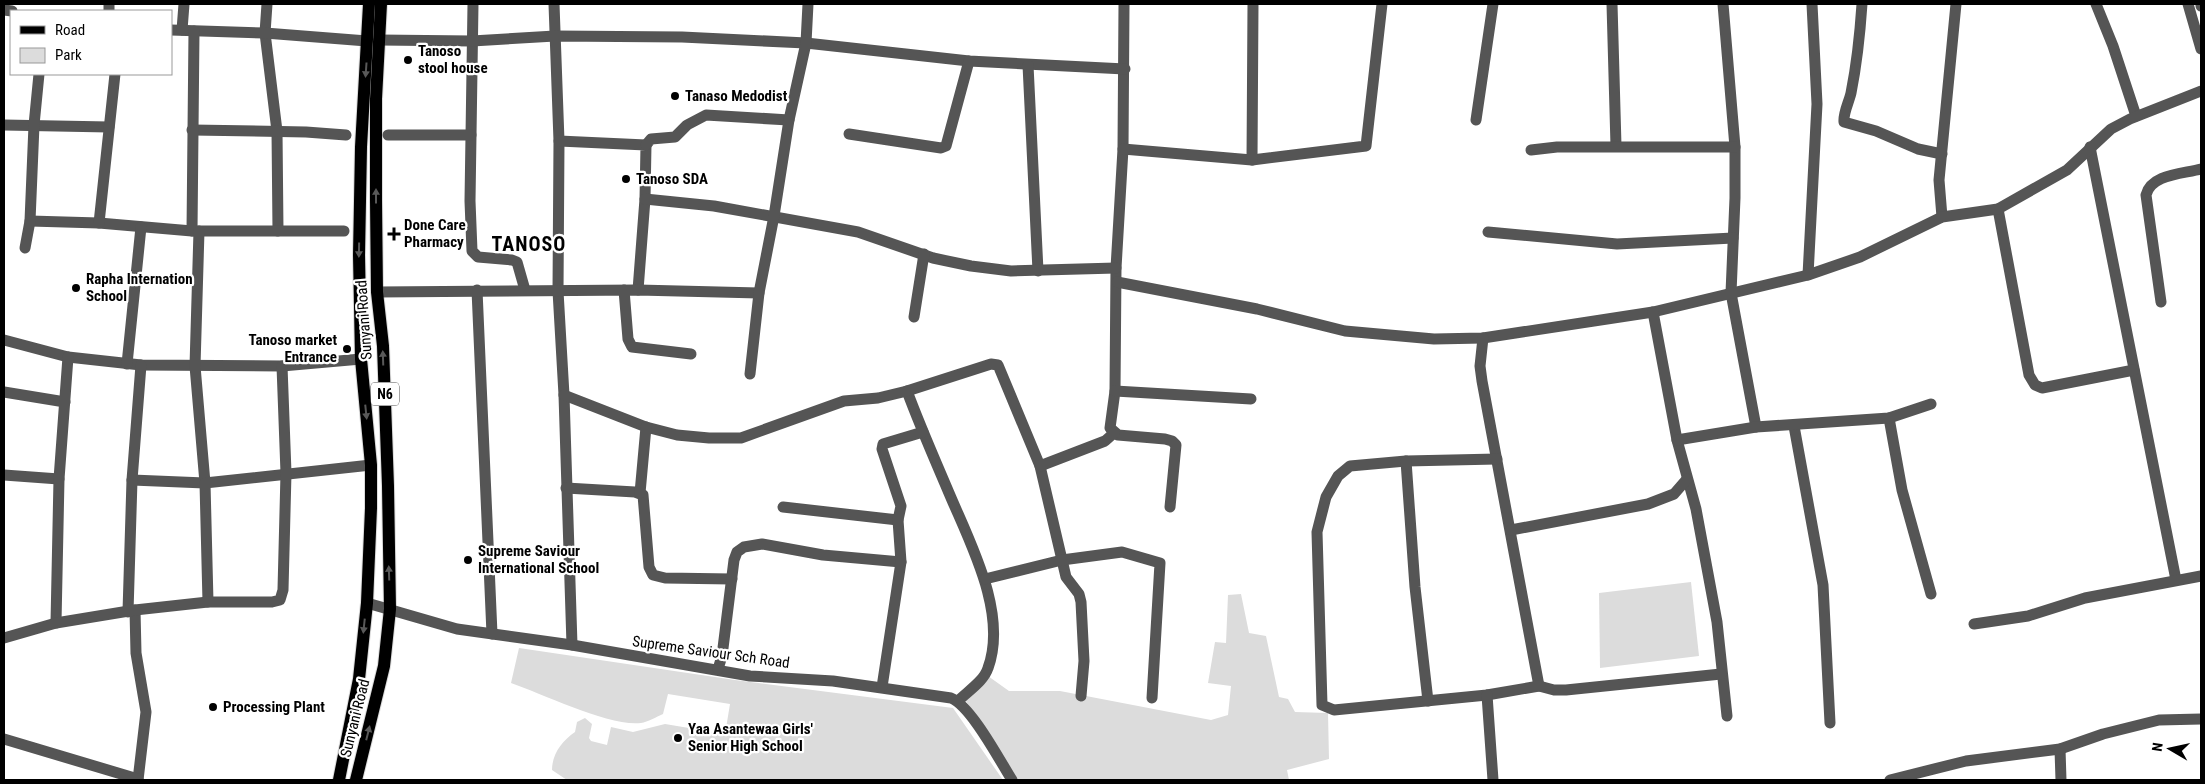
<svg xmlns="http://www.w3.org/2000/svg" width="2205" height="784" font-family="'Roboto Condensed',sans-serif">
  <rect width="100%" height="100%" fill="#fff"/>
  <g fill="#dcdcdc">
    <polygon points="1691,582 1699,656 1600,668 1599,593"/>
    <polygon points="1241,594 1249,633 1266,636 1279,697 1288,699 1295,712 1328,713 1329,759 1287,770 1289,780 1017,780 966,701 988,676 1009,691 1060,691 1211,720 1228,715 1231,686 1208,683 1215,642 1226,643 1228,595"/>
    <path d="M519,648L735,680L953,708L1003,780H567L552,770C552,754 562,741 575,732L577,722L585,718L592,724L589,738L591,741L607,745L611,727L633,732L665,724L725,734L730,704L668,694L663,714C656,717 648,722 641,723C610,727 543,694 511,683Z"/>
  </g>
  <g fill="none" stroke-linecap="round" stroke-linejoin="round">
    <defs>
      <g id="major">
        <polyline points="339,780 359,679 367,603 371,508 371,465 361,359 359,255 361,147 369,4"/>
        <polyline points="356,780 384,666 390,609 388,486 383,346 377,292 376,200 376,99 381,4"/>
      </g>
    </defs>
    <use href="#major" stroke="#dbdbdb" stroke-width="14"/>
    <g stroke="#555" stroke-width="11">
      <polyline points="267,4 265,33 277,131 278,231"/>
      <polyline points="473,4 470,201 472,251 478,257 512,260 517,262 525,290"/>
      <polyline points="554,4 559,141 558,291 564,395 572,645"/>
      <polyline points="1124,4 1123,149 1116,268 1115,391 1110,428 1118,435 1165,439 1172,441 1176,445 1170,507"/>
      <polyline points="1612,4 1616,146"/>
      <polyline points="1723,4 1735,147 1735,198 1731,293 1756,427"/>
      <path d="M1862,4C1860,34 1857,63 1851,93C1849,102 1843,113 1844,122L1876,131L1918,149L1942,154"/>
      <polyline points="2096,4 2113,46 2136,116"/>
      <polyline points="2188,4 2201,49"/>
      <polyline points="2201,4 2201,6"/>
      <polyline points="4,10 12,11"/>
      <polyline points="109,11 109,4"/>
      <polyline points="171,30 265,33 367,41"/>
      <polyline points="182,30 184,4"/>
      <polyline points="379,40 472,41 555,36 682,37 806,43 969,61 1125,69"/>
      <polyline points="1028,65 1038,271"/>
      <polyline points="1476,120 1493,4"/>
      <polyline points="4,125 109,127"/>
      <polyline points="192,130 306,132 346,135"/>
      <polyline points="849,134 941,148 946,146 969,61"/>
      <polyline points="388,135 471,135"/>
      <polyline points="559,141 646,145 645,199 638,290"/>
      <polyline points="646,145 651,139 675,137 687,125 706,115 789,120"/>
      <polyline points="2090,147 2176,580"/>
      <polyline points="1123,149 1252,160 1366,146 1382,4"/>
      <polyline points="1531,150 1557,147 1735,147"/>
      <polyline points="1252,160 1253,4"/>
      <polyline points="645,199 714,206 858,232 933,258 971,266 1011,271 1116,268"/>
      <polyline points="1998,209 2029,375 2035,385 2042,388 2134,370"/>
      <polyline points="1942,217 1939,180 1956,4"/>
      <polyline points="30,221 99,223 192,231 344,231"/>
      <polyline points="99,223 115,74"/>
      <polyline points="192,231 194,31"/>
      <polyline points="1488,232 1617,244 1733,238"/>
      <polyline points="25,248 30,221 34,125 39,74"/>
      <polyline points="1808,275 1817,104 1812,4"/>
      <polyline points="1117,282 1257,309 1345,331 1434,339 1483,338 1653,312 1808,275 1860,257 1942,217 1998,209 2067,170 2111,129 2130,119 2201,91"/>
      <polyline points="477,290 492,634"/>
      <polyline points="624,290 628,339 632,347 691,354"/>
      <polyline points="377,292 638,290 759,293"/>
      <path d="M2161,302L2146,195C2151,174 2183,174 2201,169"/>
      <polyline points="1653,312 1677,440 1696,509 1717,622 1727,716"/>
      <polyline points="914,317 924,254"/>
      <polyline points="1483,338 1480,366 1482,381 1539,686"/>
      <polyline points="4,340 68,357 141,365 282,366 361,359"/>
      <polyline points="127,364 141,227"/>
      <polyline points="750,374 759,293 774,216 789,120 806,43 808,4"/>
      <path d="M907,391C920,426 935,460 949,493C970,543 1008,613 988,668C984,681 968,691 958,701"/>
      <polyline points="1115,391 1251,399"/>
      <polyline points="4,392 65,402"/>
      <polyline points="564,395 646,427 677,435 709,438 741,438 844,401 878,398 907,391 991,364 998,365 1040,466 1066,577 1079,594 1081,602 1084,661 1081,696"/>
      <polyline points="1889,418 1902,490 1931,594"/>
      <polyline points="1794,426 1823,585 1830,723"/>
      <polyline points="1677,440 1756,427 1889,418 1931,404"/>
      <polyline points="1497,459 1406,461 1350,466 1338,476 1326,497 1317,532 1322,705 1334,710 1487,695 1539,686 1554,690 1566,690 1721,674"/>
      <polyline points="1406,461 1415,587 1428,701"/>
      <polyline points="1040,466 1105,441 1114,433"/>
      <polyline points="4,475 59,479"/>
      <polyline points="132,480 205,483 195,366 199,231"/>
      <polyline points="566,488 635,492 643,495 649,567 653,575 665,578 732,579"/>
      <polyline points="640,493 646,427"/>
      <polyline points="783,507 898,520"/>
      <polyline points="1511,530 1648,504 1674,494 1687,479"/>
      <polyline points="985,579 1062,560 1122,552 1160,563 1152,698"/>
      <polyline points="208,602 205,483 371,465"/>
      <path d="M367,603L457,629L572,645L750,676L833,681L951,698C971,706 1000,761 1012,780"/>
      <polyline points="135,610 136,653 146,712 138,780"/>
      <polyline points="128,612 132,480 141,365"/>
      <polyline points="56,623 59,479 68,357"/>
      <polyline points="1974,624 2028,616 2085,598 2201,576"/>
      <polyline points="4,638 56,623 135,610 208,602 272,602 280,600 283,590 286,473 282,366"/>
      <polyline points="718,669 722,656 734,560 737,552 744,547 762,544 823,555 901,562"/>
      <polyline points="882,687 901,562 898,520 901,506 882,449 883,444 923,432"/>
      <polyline points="1487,695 1493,780"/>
      <polyline points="4,739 138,779"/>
      <polyline points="2060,749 2061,780"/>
      <polyline points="1890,780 1966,761 2060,749 2103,734 2159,720 2201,719"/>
    </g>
    <use href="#major" stroke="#000" stroke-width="12"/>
  </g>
  <defs><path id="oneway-solid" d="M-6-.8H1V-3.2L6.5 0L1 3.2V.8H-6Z" transform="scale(1.25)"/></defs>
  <g fill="#595959">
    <use href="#oneway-solid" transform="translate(366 70) rotate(94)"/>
    <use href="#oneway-solid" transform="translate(376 196) rotate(-90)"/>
    <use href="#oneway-solid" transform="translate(359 250) rotate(91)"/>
    <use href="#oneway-solid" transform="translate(383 358) rotate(-92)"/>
    <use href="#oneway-solid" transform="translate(366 412) rotate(84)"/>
    <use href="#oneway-solid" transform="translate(389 573) rotate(-92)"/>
    <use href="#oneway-solid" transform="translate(364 626) rotate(96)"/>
    <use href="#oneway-solid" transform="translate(368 733) rotate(-76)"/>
  </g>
  <g fill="#000" stroke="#fff" stroke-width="2">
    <circle cx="408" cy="60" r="5"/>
    <circle cx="675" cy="96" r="5"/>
    <circle cx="626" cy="179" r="5"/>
    <path d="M391.5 226.5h5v5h5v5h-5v5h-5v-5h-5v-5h5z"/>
    <circle cx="76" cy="288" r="5"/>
    <circle cx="347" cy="349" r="5"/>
    <circle cx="468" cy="560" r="5"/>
    <circle cx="213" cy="707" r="5"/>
    <circle cx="678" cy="738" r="5"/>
  </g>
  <g text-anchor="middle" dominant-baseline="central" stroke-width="4.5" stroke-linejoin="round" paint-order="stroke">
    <rect fill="#fff" stroke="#4c4c4c" stroke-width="1" x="371" y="382.5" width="28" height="23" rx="4"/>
    <g font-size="14" font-weight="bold" fill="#000">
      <text x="385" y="394">N6</text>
    </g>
    <g font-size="15" font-weight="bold" fill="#000" stroke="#fff" text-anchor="start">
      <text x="418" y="51">Tanoso<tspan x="418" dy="17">stool house</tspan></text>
      <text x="685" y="96">Tanaso Medodist</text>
      <text x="636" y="179">Tanoso SDA</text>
      <text x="404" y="225">Done Care<tspan x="404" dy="17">Pharmacy</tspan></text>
      <text x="86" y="279">Rapha Internation<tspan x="86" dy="17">School</tspan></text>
      <text x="337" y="340" text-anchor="end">Tanoso market<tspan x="337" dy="17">Entrance</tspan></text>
      <text x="478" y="551">Supreme Saviour<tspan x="478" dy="17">International School</tspan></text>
      <text x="223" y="707">Processing Plant</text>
      <text x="688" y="729">Yaa Asantewaa Girls'<tspan x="688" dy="17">Senior High School</tspan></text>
    </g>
    <g font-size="15" fill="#000" stroke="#fff">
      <text transform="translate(364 320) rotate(-94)">Sunyani Road</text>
      <text transform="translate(711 652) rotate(8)">Supreme Saviour Sch Road</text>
      <text transform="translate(355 718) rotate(-76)">Sunyani Road</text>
    </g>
    <g font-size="20" font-weight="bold" letter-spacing="1" fill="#000" stroke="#fff">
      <text x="529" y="244">TANOSO</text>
    </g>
  </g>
  <rect width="2205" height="784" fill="none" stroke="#000000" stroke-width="10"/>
  <rect x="10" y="10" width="162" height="65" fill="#ffffff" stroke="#999999"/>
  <rect x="20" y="26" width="25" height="8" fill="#000000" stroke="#999999"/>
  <text x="55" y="35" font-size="15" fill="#000000">Road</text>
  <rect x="20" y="48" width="25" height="15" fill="#dcdcdc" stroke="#999999"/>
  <text x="55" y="60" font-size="15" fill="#000000">Park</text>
  <g transform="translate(2170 749) rotate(279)" stroke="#ffffff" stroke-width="4" paint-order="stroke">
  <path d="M0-4L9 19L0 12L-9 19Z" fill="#000000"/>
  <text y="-8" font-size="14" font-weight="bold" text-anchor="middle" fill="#000000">N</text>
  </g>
</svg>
